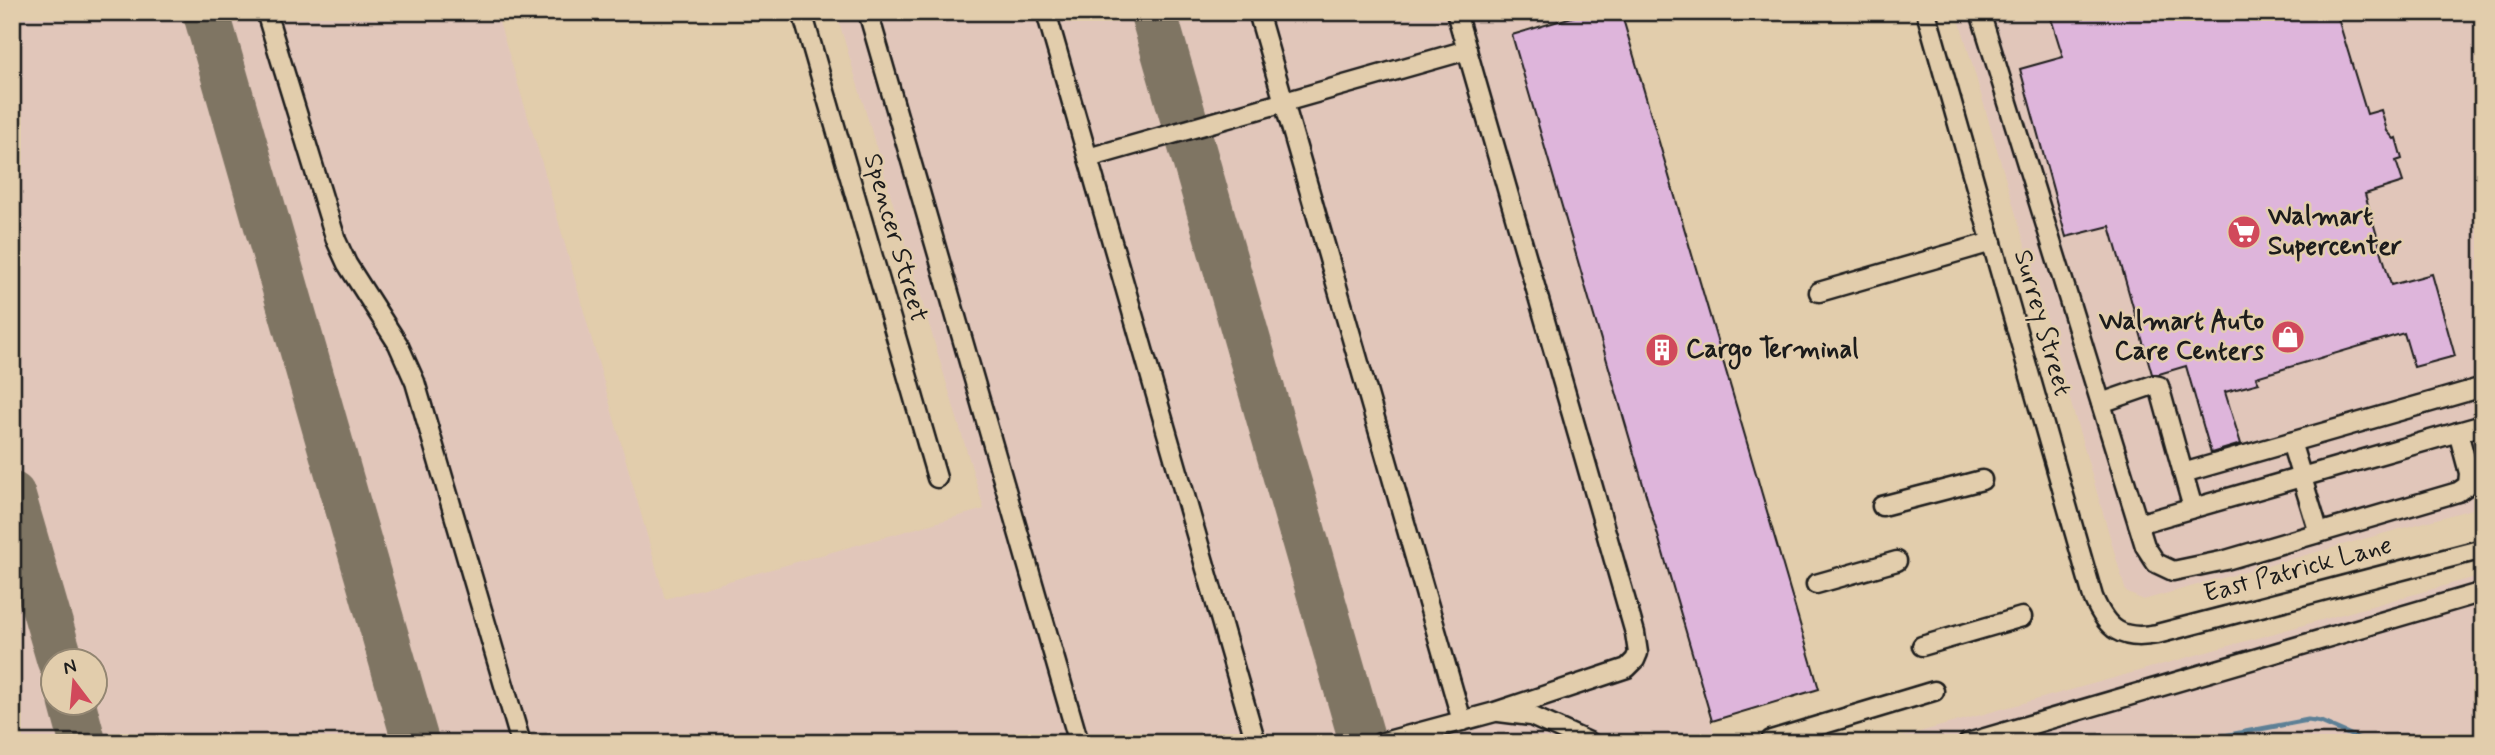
<svg xmlns="http://www.w3.org/2000/svg" width="2495" height="755" font-family="Mynerve,sans-serif">
  <rect width="100%" height="100%" fill="#e2cdac"/>
  <filter id="ink" filterUnits="userSpaceOnUse"><feTurbulence type="fractalNoise" baseFrequency=".0143" numOctaves="2"/><feDisplacementMap in="SourceGraphic" scale="14" xChannelSelector="R" yChannelSelector="G"/><feConvolveMatrix kernelMatrix="1 2 1 2 8 2 1 2 1" color-interpolation-filters="sRGB"/></filter>
  <g filter="url(#ink)">
    <g fill="#e1c6ba" fill-rule="evenodd">
      <path d="M12,12H496L542,163L665,599L984,509L836,12H1584L1514,33L1717,743H12ZM52,660H94V702H52Z"/>
      <polygon points="1957,12 2483,12 2483,506 2143,600 2126,592"/>
      <polygon points="2483,575 2483,743 1880,743"/>
    </g>
    <g fill="none" stroke-linecap="round" stroke-linejoin="round">
      <polyline stroke="#5d8096" stroke-width="5" points="2187,743 2308,720 2321,722 2369,743"/>
      <g stroke="#7f7464" stroke-width="47">
        <polyline points="206,12 416,743"/>
        <polyline points="1153,12 1363,743"/>
        <polyline points="12,495 60,660"/>
        <polyline points="72,702 83,743"/>
      </g>
    </g>
    <g fill="#deb5db" stroke="#1c1c1c" stroke-width="2">
      <polygon points="1589,12 1621,12 1819,689 1712,721 1512,35"/>
      <polygon points="2049,12 2336,12 2367,114 2381,110 2387,131 2394,139 2396,138 2402,159 2396,161 2403,182 2365,194 2391,285 2432,274 2455,356 2414,367 2404,333 2256,377 2259,383 2225,392 2241,444 2211,453 2186,366 2159,374 2152,374 2110,226 2066,237 2020,69 2063,57"/>
    </g>
    <g fill="none" stroke-linecap="round" stroke-linejoin="round">
      <defs>
        <g id="minor">
          <polyline points="266,12 336,240 347,264 398,344 415,382 521,743"/>
          <polyline points="802,12 937,478"/>
          <polyline points="868,12 1079,743"/>
          <polyline points="1046,12 1256,743"/>
          <polyline points="1258,12 1462,721"/>
          <path d="M1926,12L2093,597C2107,630 2122,641 2157,634L2483,549"/>
          <polyline points="1980,12 2145,546 2156,563 2173,571 2226,560 2458,492 2468,485 2469,473 2458,432 2138,524"/>
          <polyline points="1088,158 1467,50"/>
          <polyline points="1819,292 1992,242"/>
          <polyline points="2101,403 2153,385 2159,386 2183,473"/>
          <polyline points="2458,432 2483,425"/>
          <polyline points="2291,442 2483,387"/>
          <polyline points="1882,506 1982,480"/>
          <polyline points="2193,508 2183,473 2291,442 2319,533"/>
          <polyline points="1816,584 1897,561"/>
          <polyline points="1922,646 2022,617"/>
          <polyline points="1499,712 1531,716 1591,743"/>
          <polyline points="1771,740 1934,691"/>
          <polyline points="1380,743 1495,712 1627,668 1635,660 1638,653 1635,633 1456,12"/>
          <polyline points="1968,743 2483,592"/>
        </g>
      </defs>
      <use href="#minor" stroke="#1c1c1c" stroke-width="23"/>
      <use href="#minor" stroke="#e2cdac" stroke-width="18"/>
    </g>
  </g>
  <defs>
    <symbol id="supermarket-disc" viewBox="-11 -11 22 22"><circle r="9.5" fill="#d1495b" stroke="#e2cdac"/><path d="M-6-5.5h2.5l.6 2H6L4.5 2H-2.5L-4.4-4H-6ZM-1.5 3.2a1.3 1.3 0 1 0 .1 0ZM3 3.2a1.3 1.3 0 1 0 .1 0Z" fill="#fff"/></symbol>
    <symbol id="shop-disc" viewBox="-11 -11 22 22"><circle r="9.5" fill="#d1495b" stroke="#e2cdac"/><path d="M-5-2.5h2.3a2.7 3.5 0 0 1 5.4 0H5L5.5 6h-11ZM-1.5-2.5h3a1.5 2.3 0 0 0-3 0Z" fill="#fff"/></symbol>
    <symbol id="building-disc" viewBox="-11 -11 22 22"><circle r="9.5" fill="#d1495b" stroke="#e2cdac"/><path d="M-4-6H4V6H1V3H-1V6H-4ZM-2.5-4.3h1.7v1.8h-1.7ZM.8-4.3h1.7v1.8H.8ZM-2.5-1h1.7V.8h-1.7ZM.8-1h1.7V.8H.8Z" fill="#fff"/></symbol>
  </defs>
  <g fill-rule="evenodd">
    <use href="#supermarket-disc" x="2225" y="213" width="38" height="38"/>
    <use href="#shop-disc" x="2269" y="318" width="38" height="38"/>
    <use href="#building-disc" x="1643" y="331" width="38" height="38"/>
  </g>
  <g text-anchor="middle" dominant-baseline="central" stroke-width="5" stroke-linejoin="round" paint-order="stroke">
    <g font-size="26" font-weight="bold" fill="#1c1c1c" stroke="#e2cdac" text-anchor="start">
      <text x="2268" y="217">Walmart<tspan x="2268" dy="30">Supercenter</tspan></text>
      <text x="2264" y="322" text-anchor="end">Walmart Auto<tspan x="2264" dy="30">Care Centers</tspan></text>
      <text x="1686" y="350">Cargo Terminal</text>
    </g>
    <g font-size="26" fill="#1c1c1c" stroke="#e2cdac">
      <text transform="translate(895 238) rotate(74)">Spencer Street</text>
      <text transform="translate(2042 323) rotate(74)">Surrey Street</text>
      <text transform="translate(2298 570) rotate(-15)">East Patrick Lane</text>
    </g>
  </g>
  <rect width="2495" height="755" fill="none" stroke="#e2cdac" stroke-width="42"/>
  <rect x="21" y="21" width="2453" height="713" fill="none" stroke="#1c1c1c" stroke-width="2.5" filter="url(#ink)"/>
  <g transform="translate(74 682) rotate(344)"><circle r="33" fill="#e2cdac" stroke="#938672" stroke-width="2"/>
  <path d="M0-5L12 26L0 18L-12 26Z" fill="#d1495b"/>
  <text y="-10" font-size="19" font-weight="bold" text-anchor="middle" fill="#1c1c1c">N</text>
  </g>
</svg>
